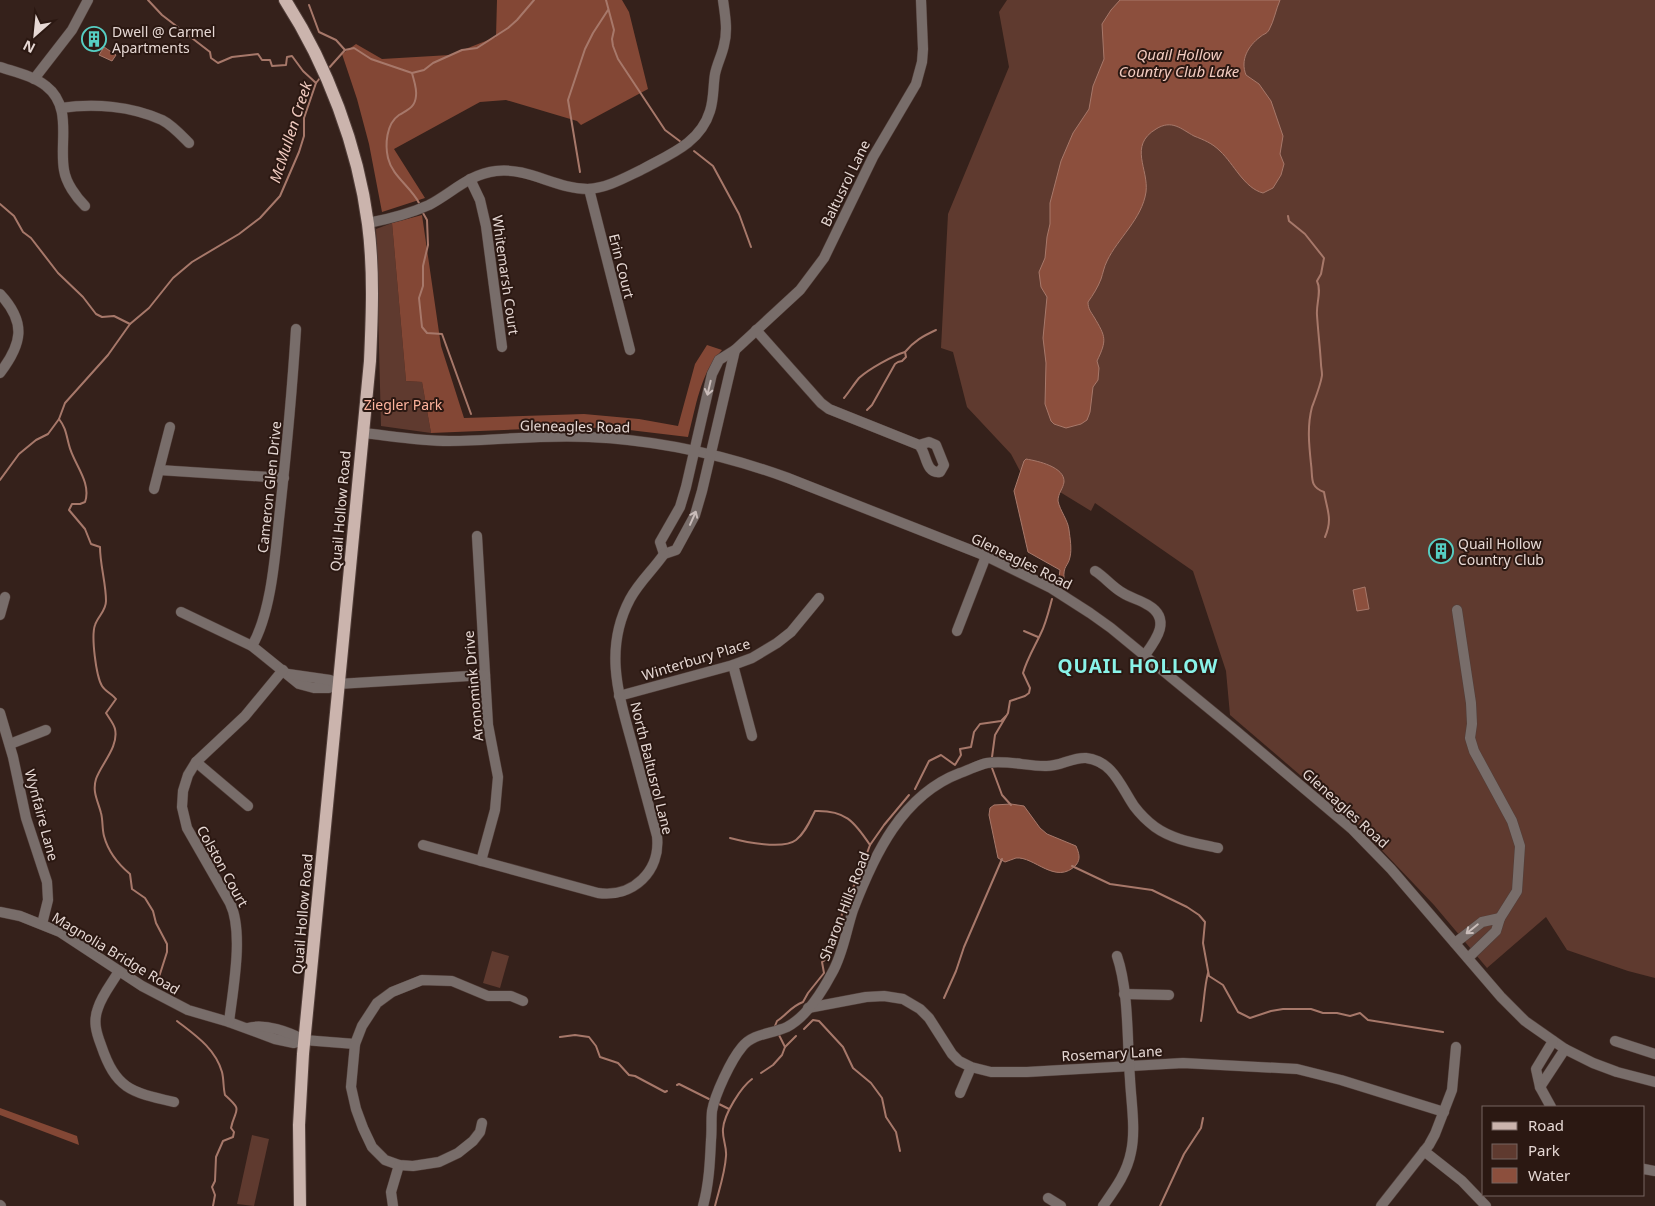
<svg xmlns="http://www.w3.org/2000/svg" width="1655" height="1206" font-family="'Noto Sans',sans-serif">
  <rect width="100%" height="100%" fill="#35211b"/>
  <g fill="#5f3a2f">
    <polygon points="1007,0 1655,0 1655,978 1628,971 1567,950 1546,917 1487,968 1434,905 1356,823 1230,715 1226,671 1193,571 1095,503 1091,511 1055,489 1031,492 1011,454 967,407 953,352 941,348 948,214 1009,67 999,12"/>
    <polygon points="392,223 406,381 422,382 431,433 381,426 376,229"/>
    <polygon points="492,951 509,956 500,988 483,983"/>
    <polygon points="252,1135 269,1139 254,1206 237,1204"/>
  </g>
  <g fill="#834735">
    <polygon points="497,0 622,0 629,12 648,89 581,125 577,121 506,100 480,102 394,149 425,198 382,212 369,144 357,99 342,54 356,44 382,59 450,55 496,37"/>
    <path d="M422,215L441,346L464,418L584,414L639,419L678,426L695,364L707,345L722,350C700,373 696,407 688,437L621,429L576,427L431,433L422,382L406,381L392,223Z"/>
    <polygon points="0,1108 77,1136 79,1145 0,1115"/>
  </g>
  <g fill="#8c4f3d" stroke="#a7786a">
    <path d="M1120,0H1280C1276,9 1274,21 1269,30C1267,34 1263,34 1260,37C1248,46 1240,60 1246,75L1259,84L1271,101L1283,136L1280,154L1284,164L1281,175L1273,188L1263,193C1244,188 1234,164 1220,151C1212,143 1204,140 1194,136C1181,129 1172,119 1156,129C1128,146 1149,169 1146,192C1142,219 1118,238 1107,261C1104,267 1103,273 1101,279C1098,287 1093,295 1088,302C1088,309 1091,312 1094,317C1106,337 1107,340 1097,361L1099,368L1098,380L1093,387L1090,412L1087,420L1081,424L1066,428L1054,424L1051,421L1045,404L1046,363L1043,338L1047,297L1041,287L1039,272L1045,258L1047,237L1050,224V203L1061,161L1073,133L1089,109L1093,86L1104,59L1102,24L1111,10Z"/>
    <polygon points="104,47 116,55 112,61 99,55"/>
    <path d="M1026,459C1038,461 1065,467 1064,482C1063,489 1058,493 1058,501C1060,511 1068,520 1069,530C1070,538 1072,549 1070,557C1068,567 1063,565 1064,579L1062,581L1059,578L1060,570L1028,552L1014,491L1024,461Z"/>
    <polygon points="1365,587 1369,609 1357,611 1353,590"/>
    <path d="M1011,804L1024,806L1040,828L1047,834L1076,846C1079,853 1081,859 1076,865C1056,886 1034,856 1016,858C1012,859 1009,861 1005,862L998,858L989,815L990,808L994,805Z"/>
  </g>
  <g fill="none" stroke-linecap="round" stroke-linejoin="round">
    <g stroke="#a7786a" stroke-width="2">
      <polyline points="148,0 162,15 210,52 211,58 218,63 232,57 258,54 262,60 270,60 272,66 286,65 287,57 292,56 303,71 316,83"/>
      <polyline points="606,0 614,30 612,39 613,46 618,59 665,130 681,142"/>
      <polyline points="309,5 319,32 336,40 345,50"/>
      <polyline points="328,69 345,50 354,48 371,59 412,73 424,70 433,63 462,50 477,48 508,28 517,20 534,0"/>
      <path d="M412,73C414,81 417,88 416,96C415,108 407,110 399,115C386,124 385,145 388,158C392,176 411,187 419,203"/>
      <polyline points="694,151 713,166 739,214 751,247"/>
      <polyline points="580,172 568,100 585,49 593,33 608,10"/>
      <polyline points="0,204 14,216 23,232 31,238 58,273 83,297 96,314 102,317 114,316 130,324"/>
      <polyline points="423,213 427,220 428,245 423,266 423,286 419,298 422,327 427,333 442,334 471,414"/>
      <path d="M1288,216L1289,221L1305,234L1324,258L1321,274L1317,281C1322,291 1316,303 1317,315C1318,331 1320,347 1321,364C1321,367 1322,371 1322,375C1321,384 1315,399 1312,407C1307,426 1309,445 1311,464C1313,477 1309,487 1324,492C1327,510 1333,519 1325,537"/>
      <path d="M844,398C849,392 854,384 859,378C869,369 892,356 905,352"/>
      <path d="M867,410L872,405L895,364L898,362L902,361L906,357L905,352C914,341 923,336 936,330"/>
      <path d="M59,419C66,428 66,434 69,445C73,463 92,482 85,502L80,504H72L69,510L85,529L91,544L100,547C100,565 106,583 106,601C106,611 98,616 95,625C91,636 96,676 102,686C105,691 112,694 116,699L106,713C109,718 114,724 115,729C119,747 101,764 96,779C92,792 98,801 101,813C103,820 102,829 104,836C108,851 118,864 130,874L132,889L145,898L153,911L156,923L167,944V952L159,977"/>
      <polyline points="0,480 19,454 36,440 48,434 59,419 65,403 108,355 130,324 149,308 173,278 192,262 239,234 260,218 280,196 299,152 304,136 304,118 316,83 320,78"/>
      <polyline points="1024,631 1038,637"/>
      <path d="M992,757L995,735L1008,713L1010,701L1025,696L1029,693L1030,688L1023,673C1027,659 1035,646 1041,633C1046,623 1049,610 1052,599"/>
      <polyline points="992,768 1002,795 1011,805"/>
      <polyline points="915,789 929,761 941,755 955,765 961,755 960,749 971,747 974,732 980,724 1001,721 1006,716"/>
      <path d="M730,838C745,842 783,850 796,840C805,833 810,821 815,811C845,810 854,821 870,845"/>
      <polyline points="1072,866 1110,884 1152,890 1187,907 1199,915 1205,922 1203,943 1209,976 1223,985 1238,1012 1250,1018 1271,1011 1283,1009 1311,1009 1323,1013 1337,1013 1350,1016 1360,1013 1368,1020 1443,1032"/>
      <polyline points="835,939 842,914 863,864 870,845 884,825 909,795"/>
      <polyline points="944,998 956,971 964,947 1002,859"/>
      <path d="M177,1021C195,1035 215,1048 222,1072C224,1080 223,1087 225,1095C244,1112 235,1108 231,1128L234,1132L233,1137L223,1141L216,1157L215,1181L212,1187L215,1195L213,1206"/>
      <path d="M1201,1021C1204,1005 1204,988 1208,973"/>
      <path d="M775,1026L777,1021C788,1014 790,1007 803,1002L808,993L824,973L822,962L830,957L833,952"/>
      <polyline points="804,1029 813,1020 819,1021 843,1047 853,1068 871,1083 882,1098 886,1117 896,1132 900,1151"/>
      <polyline points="779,1035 785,1047"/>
      <polyline points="560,1037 575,1035 589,1037 596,1046 600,1057 618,1063 629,1075 635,1076 665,1092 667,1091"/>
      <polyline points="761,1073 773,1065 782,1055 785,1047 796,1036"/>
      <polyline points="677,1085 679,1084 709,1099"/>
      <polyline points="719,1104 729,1109"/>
      <path d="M715,1206C719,1190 725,1173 726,1156C727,1147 722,1138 723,1129C724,1114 741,1087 752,1079"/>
      <polyline points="1160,1206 1184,1154 1201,1128 1203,1118"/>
    </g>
    <defs>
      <g id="minor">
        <path d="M0,67C15,72 34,76 46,86C73,107 59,142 64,170C66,183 76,197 85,206"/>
        <polyline points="34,79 72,30 88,0"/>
        <path d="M61,108C94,103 131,106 162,120C172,125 181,135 189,143"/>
        <polyline points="470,179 480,200 486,226 502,347"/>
        <polyline points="589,189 630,350"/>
        <path d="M368,223C389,219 409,214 429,205C452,193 469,174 496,171C528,167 556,189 588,189C607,188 624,178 641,170C668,155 700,144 710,111C714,99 713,86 715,74C717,64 722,55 724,45C728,30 725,15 723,0"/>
        <path d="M0,294C27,323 22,344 0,373"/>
        <path d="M756,330L821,403L829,409L919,445C927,453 925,474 940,472L944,465L936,445L929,442L919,445"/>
        <path d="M363,433C391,436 420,441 449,441C496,441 542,434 589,437C657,440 725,455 788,478L986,556L1051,588L1090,613L1111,628L1235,730L1352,829L1391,869L1501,997L1525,1021L1565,1049L1593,1063L1617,1072L1655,1082"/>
        <polyline points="159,470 284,478"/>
        <polyline points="154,489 170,427"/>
        <polyline points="477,536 488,725 498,777 495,810 481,861"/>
        <polyline points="664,554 660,542 680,507 686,487 712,374 719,360 735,350 800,290 824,258 873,157 916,84 922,62 923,49 921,0"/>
        <polyline points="664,554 676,550 695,515 702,491 735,350"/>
        <path d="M1095,571C1105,577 1112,587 1123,593C1131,598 1140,600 1148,605C1172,619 1156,640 1145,655"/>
        <polyline points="1457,610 1471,703 1472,724 1470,738 1474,751 1512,821 1520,846 1517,891 1500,918"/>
        <polyline points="181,612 252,646 299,684 314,688 329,688 338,684 485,675"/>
        <polyline points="0,615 5,597"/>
        <polyline points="957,631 986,556"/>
        <path d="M252,646C271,613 275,557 279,519C286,456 292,393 296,329"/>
        <polyline points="733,665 752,736"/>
        <polyline points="288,674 330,680 338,684"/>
        <polyline points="619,696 733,665 752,658 777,643 791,632 819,598"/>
        <polyline points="0,713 13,757 26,818 47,882 48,900 42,924"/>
        <polyline points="10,744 46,730"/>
        <polyline points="196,762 248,806"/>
        <path d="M423,845L598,893C633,898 661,871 657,836C649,806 641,777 633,747C619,696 603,650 630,599C639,582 653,570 664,554"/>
        <polyline points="0,912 20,916 60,932 142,986 188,1010 229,1022 275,1039 294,1043 304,1040 355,1044"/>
        <polyline points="1455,943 1482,922 1500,918 1496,931 1468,958"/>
        <path d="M119,971C112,983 102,995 98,1008C93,1021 96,1032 101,1045C116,1089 130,1092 174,1102"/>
        <polyline points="1124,994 1169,995"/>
        <polyline points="808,1008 866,997 884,996 903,999 920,1009 929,1018 952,1054 959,1061 971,1067 991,1072 1027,1072 1183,1063 1297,1069 1341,1080 1444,1112"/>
        <path d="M229,1022C233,989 244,932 230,903L187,828L182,807L183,791L188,775L196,762L245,716L283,670"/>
        <path d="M248,1028C265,1023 289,1032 304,1040"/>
        <polyline points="1553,1041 1536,1069 1540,1087 1565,1049"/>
        <polyline points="1615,1041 1655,1054"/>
        <polyline points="1540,1087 1551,1107"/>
        <polyline points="960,1093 971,1067"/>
        <polyline points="482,1123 480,1132 473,1141 458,1153 439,1162 413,1166 399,1165 385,1160 372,1147 363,1128 356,1109 351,1087 355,1044 362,1026 377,1003 392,992 422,980 452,981 488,996 511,996 523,1001"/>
        <polyline points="1424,1151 1462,1181 1486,1206"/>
        <polyline points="1644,1169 1655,1171"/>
        <polyline points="1048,1198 1061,1206"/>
        <polyline points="0,1205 1,1206"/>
        <polyline points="393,1206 391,1192 399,1165"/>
        <path d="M703,1206C709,1184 710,1162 711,1140C712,1130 711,1120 712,1111C715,1094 731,1060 742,1047C753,1033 772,1034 787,1027C806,1017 822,992 832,973C843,954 846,931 853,910C874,855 902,795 960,773C969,770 978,765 987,763C1007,760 1026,766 1045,766C1059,767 1072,757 1086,758C1113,761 1121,787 1134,806C1140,814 1147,821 1155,827C1173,840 1196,843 1218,848"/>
        <path d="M1103,1206C1115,1189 1127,1173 1131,1152C1136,1130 1131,1101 1130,1079C1127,1041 1129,991 1117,956"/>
        <polyline points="1381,1206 1429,1145 1435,1134 1452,1090 1456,1047"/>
      </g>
      <path id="major" d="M285,0C327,65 358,147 368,224C374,270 372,316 370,361L303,1054L299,1125L300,1206"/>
    </defs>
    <use href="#minor" stroke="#513e39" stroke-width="11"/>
    <use href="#major" stroke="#513e39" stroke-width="14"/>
    <use href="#minor" stroke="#786d6a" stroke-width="10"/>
    <use href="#major" stroke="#cbb4ad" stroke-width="12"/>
  </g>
  <defs><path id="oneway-shaft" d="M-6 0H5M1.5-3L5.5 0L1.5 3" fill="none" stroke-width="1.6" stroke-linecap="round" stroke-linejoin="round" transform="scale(1.25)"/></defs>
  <g stroke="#cabdba">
    <use href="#oneway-shaft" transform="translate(709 388) rotate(103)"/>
    <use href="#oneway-shaft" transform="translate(693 518) rotate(-66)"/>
    <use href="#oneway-shaft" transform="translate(1472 929) rotate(141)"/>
  </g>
  <defs>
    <symbol id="building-ring" viewBox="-11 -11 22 22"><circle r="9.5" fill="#2b1812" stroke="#56cec3" stroke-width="1.5"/><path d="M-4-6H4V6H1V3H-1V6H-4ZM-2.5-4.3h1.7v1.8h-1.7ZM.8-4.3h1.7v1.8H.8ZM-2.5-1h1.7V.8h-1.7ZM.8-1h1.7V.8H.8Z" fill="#56cec3"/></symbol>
  </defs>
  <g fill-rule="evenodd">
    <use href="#building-ring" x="80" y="25" width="28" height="28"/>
    <use href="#building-ring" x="1427" y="537" width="28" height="28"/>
  </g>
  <g text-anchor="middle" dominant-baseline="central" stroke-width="4" stroke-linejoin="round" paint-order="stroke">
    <g font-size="14" fill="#e6d8d4" stroke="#2b1812" text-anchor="start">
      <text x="112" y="31">Dwell @ Carmel<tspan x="112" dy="16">Apartments</tspan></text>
      <text x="1458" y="543">Quail Hollow<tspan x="1458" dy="16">Country Club</tspan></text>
    </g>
    <g font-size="14" fill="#e6d8d4" stroke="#2b1812">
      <text transform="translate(845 183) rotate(-64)">Baltusrol Lane</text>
      <text transform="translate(622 266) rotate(76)">Erin Court</text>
      <text transform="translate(506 275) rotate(82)">Whitemarsh Court</text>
      <text transform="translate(575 426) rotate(1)">Gleneagles Road</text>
      <text transform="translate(269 487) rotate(-84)">Cameron Glen Drive</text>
      <text transform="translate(340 511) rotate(-85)">Quail Hollow Road</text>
      <text transform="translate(1022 561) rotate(26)">Gleneagles Road</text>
      <text transform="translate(696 659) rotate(-17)">Winterbury Place</text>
      <text transform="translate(473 686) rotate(-95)">Aronomink Drive</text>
      <text transform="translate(652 768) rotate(76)">North Baltusrol Lane</text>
      <text transform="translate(1346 808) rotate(42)">Gleneagles Road</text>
      <text transform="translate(42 815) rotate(75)">Wynfaire Lane</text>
      <text transform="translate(223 866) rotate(61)">Colston Court</text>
      <text transform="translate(844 906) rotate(-69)">Sharon Hills Road</text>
      <text transform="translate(302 914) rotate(-85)">Quail Hollow Road</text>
      <text transform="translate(116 953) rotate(31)">Magnolia Bridge Road</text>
      <text transform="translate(1112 1053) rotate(-3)">Rosemary Lane</text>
    </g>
    <g font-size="14" fill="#feb39d" stroke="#2b1812">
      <text x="403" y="404">Ziegler Park</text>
    </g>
    <g font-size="15" font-style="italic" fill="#f3ccc1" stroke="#2b1812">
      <text x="1179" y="54">Quail Hollow<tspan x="1179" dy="17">Country Club Lake</tspan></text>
      <text transform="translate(290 132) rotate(-72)">McMullen Creek</text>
    </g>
    <g font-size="19" font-weight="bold" letter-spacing="1" fill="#89f3e9" stroke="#2b1812">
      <text x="1138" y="666">QUAIL HOLLOW</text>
    </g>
  </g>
  <rect x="1482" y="1106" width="162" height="90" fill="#2b1812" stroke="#766560"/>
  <rect x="1492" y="1122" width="25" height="8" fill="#cbb4ad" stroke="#766560"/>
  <text x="1528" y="1131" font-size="15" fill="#e6d8d4">Road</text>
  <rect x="1492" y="1144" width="25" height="15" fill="#5f3a2f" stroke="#766560"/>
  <text x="1528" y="1156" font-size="15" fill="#e6d8d4">Park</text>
  <rect x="1492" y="1168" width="25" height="15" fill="#8c4f3d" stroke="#766560"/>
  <text x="1528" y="1181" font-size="15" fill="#e6d8d4">Water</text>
  <g transform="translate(35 35) rotate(207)" stroke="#2b1812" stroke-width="4" paint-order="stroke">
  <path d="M0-4L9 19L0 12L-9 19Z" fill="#e6d8d4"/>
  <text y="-8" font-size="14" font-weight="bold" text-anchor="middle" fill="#e6d8d4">N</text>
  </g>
</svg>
